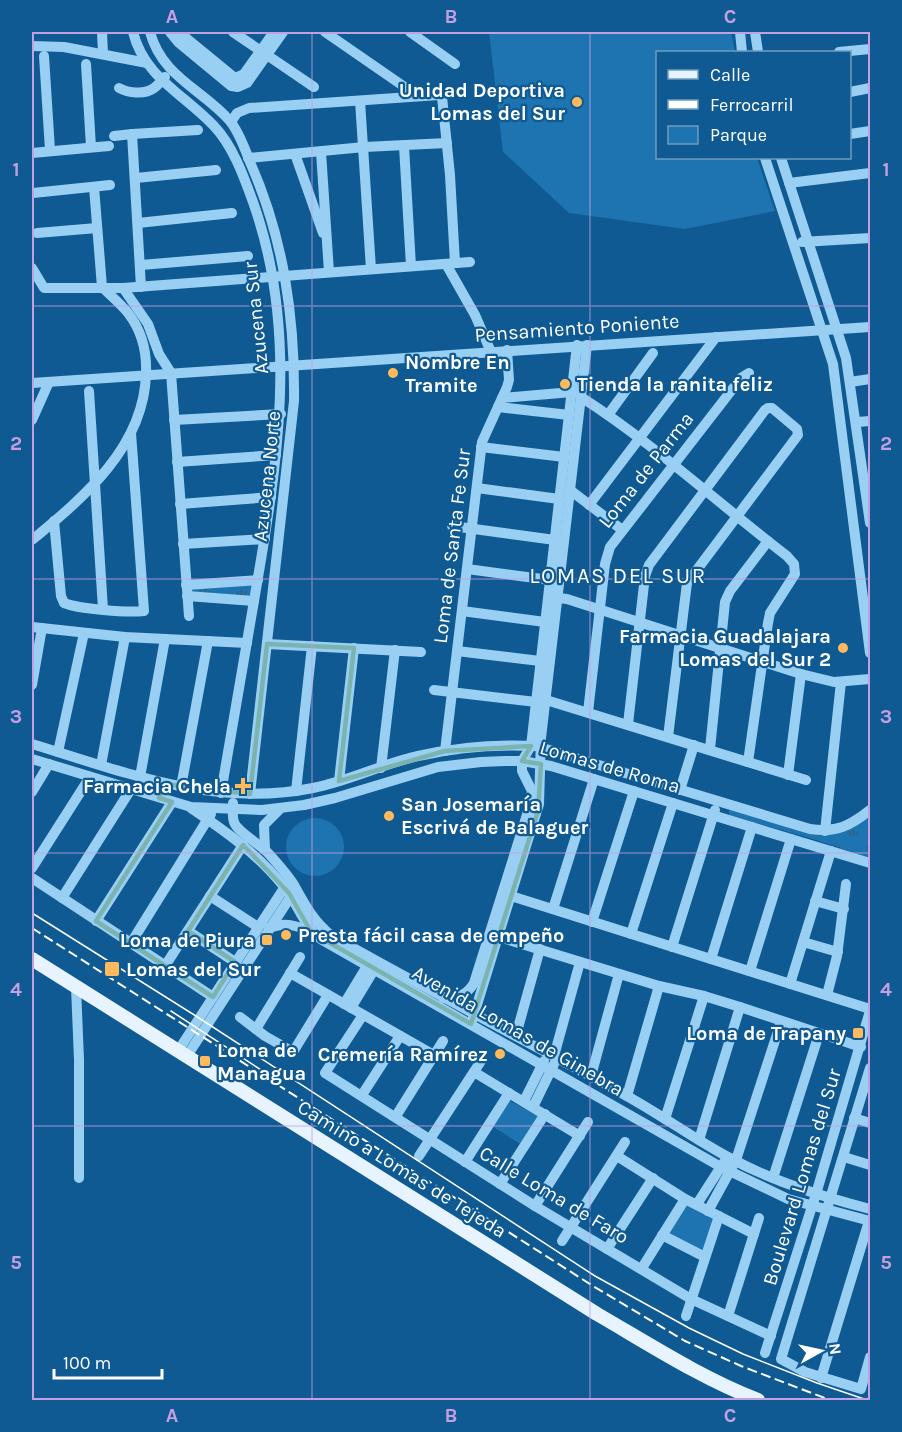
<svg xmlns="http://www.w3.org/2000/svg" width="902" height="1432" font-family="Karla,sans-serif">
  <defs>
    <pattern id="grass-tufts" width="24" height="20" patternUnits="userSpaceOnUse" patternTransform="scale(1.5)"><rect width="24" height="20" fill="#1d74b0"/><path d="M3 7l-1-3M5 7V3M7 7l1-3M15 17l-1-3M17 17v-4M19 17l1-3" fill="none" stroke="#375e79"/></pattern>
  </defs>
  <rect width="100%" height="100%" fill="#0f5a92"/>
  <g fill="url(#grass-tufts)">
    <polygon points="254,583 252,596 191,594 191,588"/>
    <polygon points="729,806 824,834 870,815 870,858 813,839 729,815"/>
  </g>
  <g fill="#1d74b0">
    <polygon points="489,32 731,32 735,52 658,52 658,158 757,158 775,211 685,229 569,213 503,152"/>
    <circle cx="315" cy="847" r="29"/>
    <polygon points="510,1101 540,1117 520,1144 492,1126"/>
    <polygon points="689,1201 717,1218 704,1253 669,1235"/>
  </g>
  <g fill="none" stroke-linecap="round" stroke-linejoin="round">
    <g stroke="#9acff4" stroke-width="10">
      <polyline points="102,32 103,54"/>
      <path d="M133,32C144,77 184,94 214,126C233,146 244,177 253,202C300,334 277,467 254,601C243,665 232,729 221,793"/>
      <path d="M150,32C162,77 202,89 230,121C239,132 245,149 250,162C284,239 295,318 294,401L250,794"/>
      <polyline points="170,32 179,43 231,86 238,87 247,83 283,32"/>
      <polyline points="181,32 185,37 235,78 244,74 274,32"/>
      <polyline points="233,32 314,87"/>
      <polyline points="325,32 409,90"/>
      <polyline points="410,32 455,64"/>
      <polyline points="740,32 742,52"/>
      <polyline points="755,32 758,52"/>
      <polyline points="32,46 64,47 147,63"/>
      <polyline points="839,52 870,49"/>
      <polyline points="44,56 50,150"/>
      <polyline points="86,64 91,147"/>
      <path d="M119,88C128,93 145,95 154,88C158,85 162,80 165,77"/>
      <polyline points="850,92 870,88"/>
      <polyline points="360,101 371,269"/>
      <polyline points="231,122 237,113 249,108 439,95 442,97 450,175 455,263"/>
      <polyline points="850,134 870,131"/>
      <polyline points="114,136 132,134"/>
      <polyline points="404,146 411,266"/>
      <polyline points="321,152 329,272"/>
      <polyline points="32,153 109,146"/>
      <polyline points="295,154 323,233"/>
      <polyline points="248,158 364,147 447,143"/>
      <polyline points="765,158 833,364 870,653"/>
      <polyline points="781,158 846,358 870,523"/>
      <polyline points="136,178 216,170"/>
      <polyline points="789,183 870,173"/>
      <polyline points="33,193 110,185"/>
      <polyline points="138,223 232,213"/>
      <polyline points="37,233 97,228"/>
      <polyline points="802,242 870,238"/>
      <polyline points="446,264 475,315 491,352"/>
      <polyline points="141,265 248,256"/>
      <polyline points="32,268 44,288 123,288 470,262"/>
      <polyline points="141,287 132,134 198,130"/>
      <polyline points="123,288 148,324 159,354 171,373 189,616"/>
      <polyline points="850,382 870,379"/>
      <polyline points="32,383 870,327"/>
      <polyline points="89,391 103,609"/>
      <path d="M581,397C654,444 718,503 787,556L794,564L795,574L770,613L768,623L748,762"/>
      <polyline points="502,398 572,392"/>
      <polyline points="498,407 569,415"/>
      <polyline points="608,415 653,353"/>
      <polyline points="32,420 49,382"/>
      <polyline points="174,420 281,414"/>
      <polyline points="857,422 870,421"/>
      <polyline points="481,447 564,457"/>
      <polyline points="177,462 276,455"/>
      <polyline points="477,488 559,499"/>
      <polyline points="570,490 621,529"/>
      <polyline points="180,504 271,497"/>
      <polyline points="589,505 716,337"/>
      <path d="M54,521L61,596L64,603C79,609 127,613 144,611L131,433"/>
      <polyline points="452,526 555,540"/>
      <path d="M32,540C84,497 144,447 146,374C147,352 142,331 128,313C121,304 111,296 102,287L94,187"/>
      <polyline points="183,544 265,539"/>
      <polyline points="467,569 550,580"/>
      <polyline points="186,585 258,580"/>
      <polyline points="187,596 254,601"/>
      <polyline points="551,597 567,599 801,674 834,682 870,679"/>
      <polyline points="462,611 545,622"/>
      <polyline points="32,627 125,637 247,643"/>
      <polyline points="267,644 421,652"/>
      <polyline points="457,651 540,661"/>
      <polyline points="32,685 42,628"/>
      <polyline points="434,690 536,702"/>
      <polyline points="546,700 806,780"/>
      <polyline points="588,712 605,564 610,547 741,378 749,373"/>
      <polyline points="628,724 645,576 649,565 765,410 768,408 772,408 797,429 798,435 687,583 668,737"/>
      <path d="M32,744C124,772 214,808 313,788C349,781 382,764 418,756C457,747 496,744 536,746L810,829C836,833 850,826 870,810"/>
      <polyline points="710,749 725,602 730,591 768,541"/>
      <polyline points="445,751 482,442 507,387 509,380 507,350"/>
      <polyline points="58,752 84,633"/>
      <polyline points="32,759 191,807 262,810 304,805 335,798 438,767 481,762 505,761 522,761 551,766 870,863"/>
      <polyline points="522,761 531,746 577,345"/>
      <polyline points="101,765 125,637"/>
      <polyline points="381,768 395,650"/>
      <polyline points="788,775 801,674"/>
      <polyline points="140,777 165,639"/>
      <polyline points="339,781 354,648"/>
      <polyline points="181,787 208,641"/>
      <polyline points="680,790 694,745"/>
      <polyline points="296,791 312,646"/>
      <polyline points="32,792 49,764"/>
      <path d="M233,803C233,809 232,817 234,822C237,832 260,844 268,853C277,863 287,874 294,885C305,905 314,922 332,936C426,989 522,1039 616,1090C654,1110 688,1135 726,1156C772,1181 820,1196 870,1209"/>
      <path d="M191,808C225,831 258,854 284,887C298,904 304,927 322,940L721,1167L788,1199L870,1221"/>
      <polyline points="825,831 841,682"/>
      <polyline points="265,850 264,825 280,809"/>
      <polyline points="32,868 90,777"/>
      <polyline points="32,878 213,997"/>
      <polyline points="210,896 258,927"/>
      <polyline points="511,896 870,1009"/>
      <polyline points="62,898 131,789"/>
      <polyline points="815,901 844,909"/>
      <polyline points="553,909 594,779"/>
      <polyline points="96,921 172,802"/>
      <polyline points="592,922 634,791"/>
      <path d="M269,928C285,922 296,925 311,932"/>
      <polyline points="188,931 235,962"/>
      <polyline points="631,934 673,803"/>
      <polyline points="499,937 659,986 704,996 740,1007 861,1047"/>
      <polyline points="803,942 838,952"/>
      <polyline points="131,943 211,814"/>
      <polyline points="672,947 715,810"/>
      <polyline points="711,959 752,827"/>
      <polyline points="165,966 243,845"/>
      <polyline points="750,971 791,839"/>
      <polyline points="290,973 434,1055"/>
      <polyline points="790,984 831,851"/>
      <polyline points="76,987 79,1060 79,1178"/>
      <polyline points="827,995 837,956 846,884"/>
      <path d="M443,998C457,999 467,995 474,983L530,805L532,791L522,771V761"/>
      <polyline points="344,1004 367,966"/>
      <polyline points="351,1008 374,970"/>
      <polyline points="363,1015 325,1073 535,1206 691,1299 771,1336"/>
      <polyline points="240,1017 265,1036 293,1052 328,995"/>
      <polyline points="472,1021 539,804 541,738 587,345"/>
      <polyline points="256,1029 300,957"/>
      <polyline points="516,1035 540,949"/>
      <polyline points="178,1051 288,882"/>
      <polyline points="187,1056 293,893"/>
      <polyline points="554,1056 580,962"/>
      <polyline points="870,1068 781,1359 805,1372 861,1389 870,1357"/>
      <polyline points="474,1072 580,1136"/>
      <polyline points="591,1076 619,974"/>
      <polyline points="362,1095 400,1036"/>
      <polyline points="627,1096 659,986"/>
      <polyline points="524,1101 544,1061"/>
      <polyline points="533,1107 554,1064"/>
      <polyline points="396,1116 443,1041"/>
      <polyline points="854,1118 870,1123"/>
      <polyline points="665,1119 704,996"/>
      <polyline points="699,1140 740,1007"/>
      <polyline points="419,1156 481,1061"/>
      <polyline points="617,1156 685,1199 754,1234"/>
      <polyline points="844,1157 870,1165"/>
      <polyline points="465,1162 509,1093"/>
      <polyline points="773,1178 819,1034"/>
      <polyline points="500,1184 545,1114"/>
      <polyline points="697,1204 724,1162"/>
      <polyline points="535,1206 588,1122"/>
      <polyline points="708,1211 736,1160 781,1022"/>
      <polyline points="662,1235 705,1257"/>
      <polyline points="562,1241 625,1142"/>
      <polyline points="607,1249 653,1178"/>
      <polyline points="642,1268 685,1199"/>
      <polyline points="686,1316 719,1216"/>
      <polyline points="728,1316 759,1218"/>
      <polyline points="765,1353 816,1194 870,1011"/>
      <polyline points="821,1378 869,1221"/>
    </g>
    <path stroke="#e7f4ff" stroke-width="14" d="M32,959L597,1314C649,1344 701,1378 758,1400"/>
    <g stroke="#fff" stroke-width="1.5">
      <polyline points="32,913 199,1018 595,1276 689,1328 743,1354 817,1383 867,1400"/>
      <polyline points="171,1011 261,1070"/>
    </g>
    <polyline stroke="#fff" stroke-width="2" stroke-dasharray="10 4.5" stroke-linecap="butt" points="32,928 593,1286 685,1341 741,1366 830,1400"/>
  </g>
  <path fill="none" stroke="#7bb4af" stroke-width="4.5" stroke-linejoin="round" d="M267,644L354,648L339,781L445,751L531,746L522,761L541,764L538,811L471,1024L311,932L289,893L243,845L188,931L235,962L213,997L96,921L172,802L159,798L166,784L250,794Z"/>
  <path fill="none" stroke="#c4a0e2" stroke-width="1.5" stroke-opacity="0.55" d="M312,32V1400M590,32V1400M32,306H870M32,579H870M32,853H870M32,1126H870"/>
  <g fill="#ffba5d" stroke="#0f5a92" stroke-width="2">
    <circle cx="577" cy="102" r="6"/>
    <circle cx="393" cy="373" r="6"/>
    <circle cx="565" cy="384" r="6"/>
    <circle cx="843" cy="648" r="6"/>
    <path d="M240 777h6v6h6v6h-6v6h-6v-6h-6v-6h6z"/>
    <circle cx="389" cy="816" r="6"/>
    <circle cx="286" cy="935" r="6"/>
    <rect x="261" y="934" width="12" height="12" rx="3"/>
    <rect x="104" y="961" width="16" height="16" rx="3"/>
    <rect x="852" y="1027" width="12" height="12" rx="3"/>
    <circle cx="500" cy="1054" r="6"/>
    <rect x="199" y="1055" width="12" height="12" rx="3"/>
  </g>
  <g text-anchor="middle" dominant-baseline="central" stroke-width="4.5" stroke-linejoin="round" paint-order="stroke">
    <g font-size="20" font-weight="bold" fill="#fff" stroke="#0f5a92" text-anchor="end">
      <text x="565" y="90">Unidad Deportiva<tspan x="565" dy="23">Lomas del Sur</tspan></text>
      <text x="405" y="362" text-anchor="start">Nombre En<tspan x="405" dy="23">Tramite</tspan></text>
      <text x="577" y="384" text-anchor="start">Tienda la ranita feliz</text>
      <text x="831" y="636">Farmacia Guadalajara<tspan x="831" dy="23">Lomas del Sur 2</tspan></text>
      <text x="231" y="786">Farmacia Chela</text>
      <text x="401" y="804" text-anchor="start">San Josemaría<tspan x="401" dy="23">Escrivá de Balaguer</tspan></text>
      <text x="298" y="935" text-anchor="start">Presta fácil casa de empeño</text>
      <text x="255" y="940">Loma de Piura</text>
      <text x="126" y="969" text-anchor="start">Lomas del Sur</text>
      <text x="846" y="1033">Loma de Trapany</text>
      <text x="217" y="1050" text-anchor="start">Loma de<tspan x="217" dy="23">Managua</tspan></text>
      <text x="488" y="1054">Cremería Ramírez</text>
    </g>
    <g font-size="20" fill="#fff" stroke="#0f5a92">
      <text transform="translate(256 318) rotate(-96)">Azucena Sur</text>
      <text transform="translate(577 328) rotate(-4)">Pensamiento Poniente</text>
      <text transform="translate(646 470) rotate(-52)">Loma de Parma</text>
      <text transform="translate(267 476) rotate(-84)">Azucena Norte</text>
      <text transform="translate(452 546) rotate(-83)">Loma de Santa Fe Sur</text>
      <text transform="translate(610 767) rotate(16)">Lomas de Roma</text>
      <text transform="translate(518 1031) rotate(30)">Avenida Lomas de Ginebra</text>
      <text transform="translate(402 1169) rotate(32)">Camino a Lomas de Tejeda</text>
      <text transform="translate(802 1177) rotate(-73)">Boulevard Lomas del Sur</text>
      <text transform="translate(554 1195) rotate(31)">Calle Loma de Faro</text>
    </g>
    <g font-size="22" letter-spacing="1.5" fill="#fff" stroke="#0f5a92">
      <text x="618" y="576">LOMAS DEL SUR</text>
    </g>
  </g>
  <rect width="902" height="1432" fill="none" stroke="#0f5a92" stroke-width="66"/>
  <rect x="656" y="51" width="195" height="108" fill="#0f5a92" stroke="#6f9cbe" stroke-width="1.5"/>
  <rect x="668" y="70" width="30" height="9" fill="#e7f4ff" stroke="#6f9cbe" stroke-width="1.5"/>
  <text x="710" y="81" font-size="18" fill="#ffffff">Calle</text>
  <rect x="668" y="100" width="30" height="9" fill="#ffffff" stroke="#6f9cbe" stroke-width="1.5"/>
  <text x="710" y="111" font-size="18" fill="#ffffff">Ferrocarril</text>
  <rect x="668" y="126" width="30" height="18" fill="#1d74b0" stroke="#6f9cbe" stroke-width="1.5"/>
  <text x="710" y="141" font-size="18" fill="#ffffff">Parque</text>
  <g transform="translate(821 1351) rotate(82)" stroke="#0f5a92" stroke-width="4.5" paint-order="stroke">
  <path d="M0-4.5L10 22L0 15L-10 22Z" fill="#ffffff"/>
  <text y="-9" font-size="16" font-weight="bold" text-anchor="middle" fill="#ffffff">N</text>
  </g>
  <path d="M54 1369v9h108v-9" fill="none" stroke="#ffffff" stroke-width="3"/>
  <text x="63" y="1369" font-size="18" fill="#ffffff" stroke="#0f5a92" stroke-width="4.5" paint-order="stroke">100 m</text>
  <rect x="33" y="33" width="836" height="1366" fill="none" stroke="#c4a0e2" stroke-width="2"/>
  <g font-size="20" text-anchor="middle" font-weight="bold" fill="#c4a0e2">
    <text x="172" y="23">A</text>
    <text x="451" y="23">B</text>
    <text x="730" y="23">C</text>
    <text x="16" y="176">1</text>
    <text x="886" y="176">1</text>
    <text x="16" y="450">2</text>
    <text x="886" y="450">2</text>
    <text x="16" y="723">3</text>
    <text x="886" y="723">3</text>
    <text x="16" y="996">4</text>
    <text x="886" y="996">4</text>
    <text x="16" y="1269">5</text>
    <text x="886" y="1269">5</text>
    <text x="172" y="1422">A</text>
    <text x="451" y="1422">B</text>
    <text x="730" y="1422">C</text>
  </g>
</svg>
